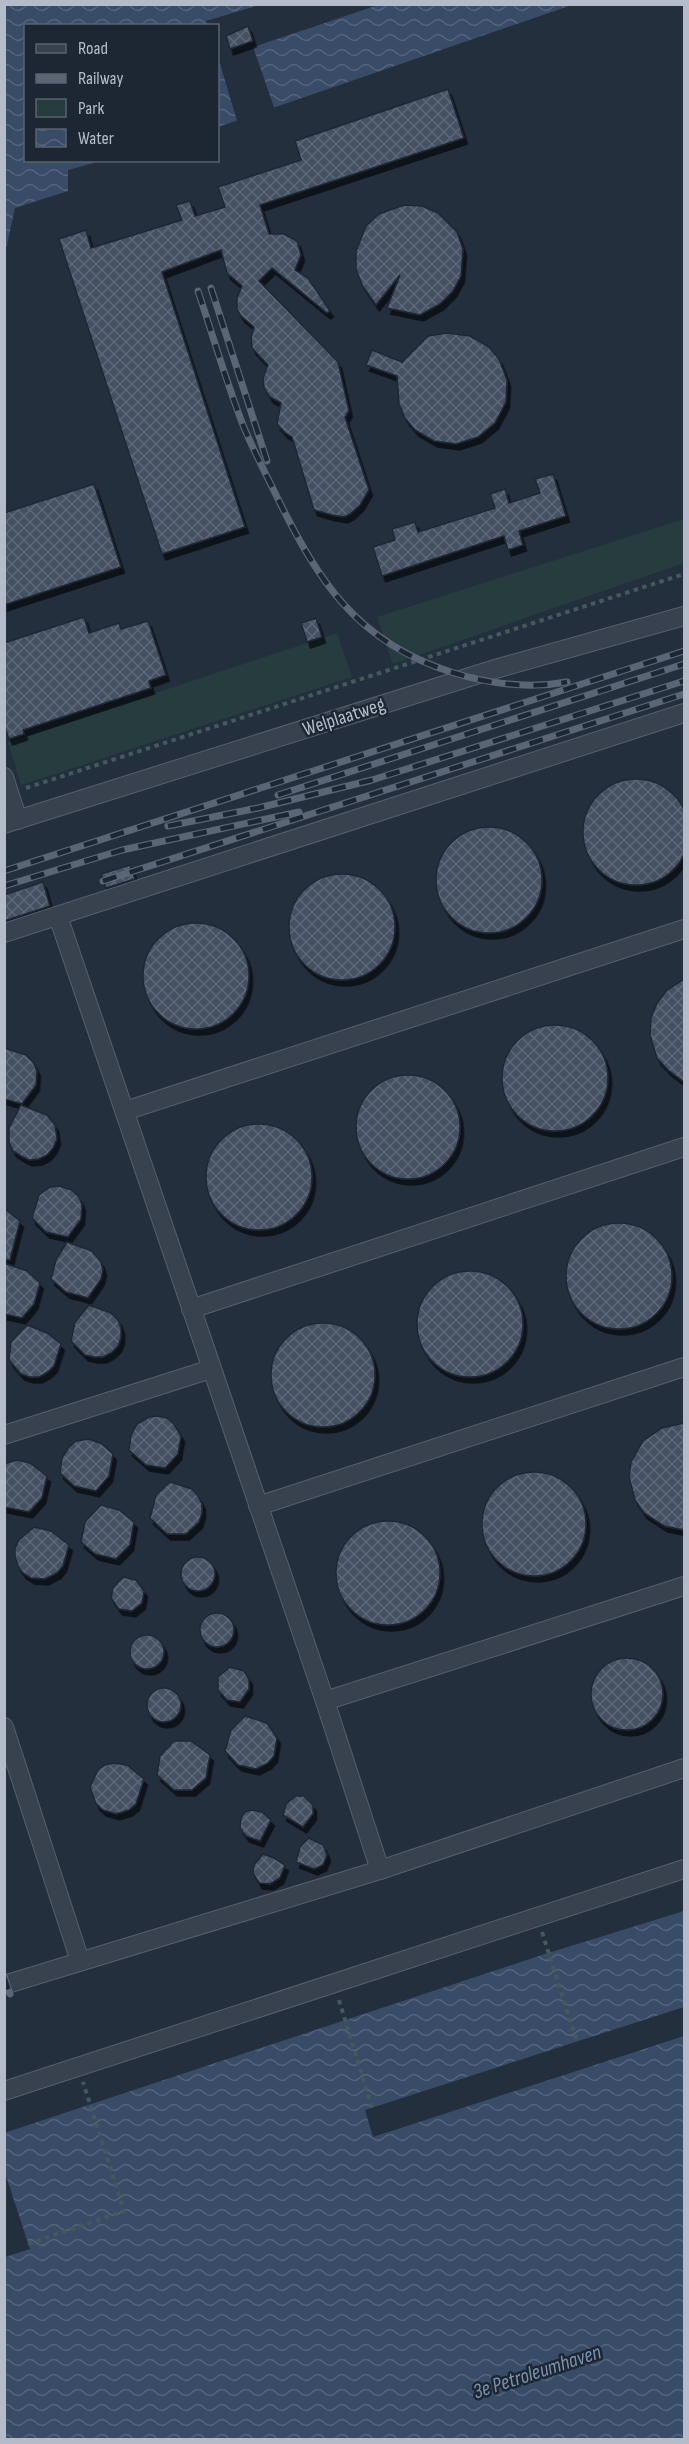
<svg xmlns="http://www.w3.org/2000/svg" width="689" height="2444" font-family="'Sofia Sans Condensed',sans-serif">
  <defs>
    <pattern id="water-waves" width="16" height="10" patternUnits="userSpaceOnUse" patternTransform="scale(1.5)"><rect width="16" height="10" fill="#394c67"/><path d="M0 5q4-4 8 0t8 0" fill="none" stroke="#53647b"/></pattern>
    <pattern id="building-cross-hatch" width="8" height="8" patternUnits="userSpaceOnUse" patternTransform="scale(1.5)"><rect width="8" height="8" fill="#455162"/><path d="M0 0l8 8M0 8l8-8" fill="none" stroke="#5d6877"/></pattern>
    <filter id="shadow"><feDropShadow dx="3.5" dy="6" stdDeviation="0" flood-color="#0009"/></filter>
  </defs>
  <rect width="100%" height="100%" fill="#242f3e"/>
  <g fill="#263c3f">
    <polygon points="684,519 684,563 393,664 377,617"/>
    <polygon points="337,633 352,677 21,785 8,742"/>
  </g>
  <g fill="url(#water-waves)">
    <polygon points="5,5 572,5 218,127 218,26 26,26 26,160 101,161 68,170 68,191 15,208 5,254"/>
    <polygon points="684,1911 684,2439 5,2439 4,2133 542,1955"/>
  </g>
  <g fill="#242f3e">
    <polygon points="259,5 378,5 253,47 275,110 238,124 218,57 218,26 208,25 206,21"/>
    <polygon points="684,2007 684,2036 373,2137 365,2110"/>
    <polygon points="4,2170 30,2249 5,2257 4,2257"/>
  </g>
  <g fill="url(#building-cross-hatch)" stroke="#1f2835" stroke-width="1.5" filter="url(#shadow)">
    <polygon points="248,26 253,41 230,49 226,36"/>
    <polygon points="448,89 464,138 260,205 269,234 284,234 297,241 301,255 295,270 308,278 330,311 327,313 272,268 259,281 338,362 349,411 345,417 369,490 360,505 350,514 344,517 332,515 314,510 292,437 284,432 277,424 281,403 270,397 264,388 263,378 268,365 252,348 251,338 254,327 241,316 237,309 237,298 242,286 227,273 221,250 162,272 245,527 162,554 59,239 86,230 91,248 182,220 176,205 190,201 195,216 225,207 218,187 301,160 295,141"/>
    <polygon points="404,205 422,206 438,213 457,232 463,249 461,276 453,291 440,304 420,315 387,308 400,275 376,305 362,285 356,269 356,251 366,226 379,214"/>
    <polygon points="447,333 470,336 489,347 499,359 507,380 506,402 495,423 478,437 456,444 434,441 415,430 405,418 399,404 397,376 366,365 372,350 402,362 428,336"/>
    <polygon points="553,474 566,516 519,531 523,545 508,550 504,536 382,576 373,547 395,540 392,529 415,522 418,532 495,508 490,494 505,489 509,503 540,493 535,479"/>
    <polygon points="94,484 121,567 4,605 4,513"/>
    <polygon points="84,617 89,633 119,623 121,629 148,621 166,675 149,681 151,688 23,730 24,734 9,739 4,725 4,643"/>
    <polygon points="316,618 322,637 307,642 301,623"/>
    <circle cx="636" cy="832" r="53"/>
    <circle cx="489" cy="880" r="53"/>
    <polygon points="130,865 135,879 106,888 101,874"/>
    <circle cx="342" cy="927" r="53"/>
    <polygon points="43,882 50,906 4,921 4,895"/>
    <circle cx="196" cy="976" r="53"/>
    <polygon points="684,979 684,1082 668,1070 657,1058 650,1035 651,1018 657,1003 667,990"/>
    <circle cx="555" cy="1078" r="53"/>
    <polygon points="4,1048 26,1055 33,1062 37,1071 36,1085 22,1104 4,1099"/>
    <circle cx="408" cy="1127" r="52"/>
    <polygon points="21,1105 47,1115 55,1125 57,1139 53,1148 47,1155 39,1159 29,1160 21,1156 13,1151 9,1142 9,1128"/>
    <circle cx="259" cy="1177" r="53"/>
    <polygon points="59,1186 72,1190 79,1197 82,1205 81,1219 68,1237 46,1232 32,1218 39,1195 50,1187"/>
    <polygon points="4,1208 20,1221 10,1260 4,1260"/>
    <circle cx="619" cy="1276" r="53"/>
    <polygon points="67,1242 92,1251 101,1262 103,1270 101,1279 88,1298 66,1292 51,1279 56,1260"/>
    <polygon points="4,1263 27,1271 40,1283 34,1304 22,1318 4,1314"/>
    <circle cx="470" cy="1324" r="53"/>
    <polygon points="89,1305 111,1313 118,1320 121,1328 121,1338 118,1346 111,1353 103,1357 94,1357 85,1355 71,1341 75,1322"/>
    <circle cx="323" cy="1375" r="52"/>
    <polygon points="27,1325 47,1333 61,1344 54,1366 48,1372 39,1377 30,1377 21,1374 9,1360 11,1342"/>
    <polygon points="158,1416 167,1418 174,1424 181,1436 178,1454 165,1468 146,1465 129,1450 131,1435 137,1424 149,1417"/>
    <polygon points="684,1423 684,1530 664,1526 644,1513 635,1500 629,1477 631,1462 643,1441 662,1428"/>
    <polygon points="89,1439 102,1444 113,1454 109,1476 96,1491 74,1486 60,1473 62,1458 69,1447 76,1441"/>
    <polygon points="17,1460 30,1463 47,1476 42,1498 29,1512 4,1507 4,1464"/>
    <circle cx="534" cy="1524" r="52"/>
    <polygon points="170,1482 192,1489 198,1496 202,1504 202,1513 199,1522 186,1534 167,1534 150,1518 156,1495"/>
    <polygon points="101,1505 119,1510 134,1522 130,1545 116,1559 95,1554 81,1542 85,1522"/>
    <circle cx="388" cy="1573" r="52"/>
    <polygon points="34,1527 51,1531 69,1545 63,1566 57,1573 45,1579 31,1578 23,1573 18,1566 15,1557 15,1548 19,1540"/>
    <circle cx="198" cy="1574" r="17"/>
    <polygon points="123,1577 136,1580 144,1591 142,1603 132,1611 119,1609 111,1598 113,1588"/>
    <circle cx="217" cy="1630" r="17"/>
    <circle cx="147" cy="1652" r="17"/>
    <circle cx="627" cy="1694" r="36"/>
    <polygon points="230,1667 244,1671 249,1679 249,1689 240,1702 227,1700 218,1690 218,1677"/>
    <circle cx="164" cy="1705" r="17"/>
    <polygon points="245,1716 267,1723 277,1738 274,1756 268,1763 256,1769 238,1765 225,1751 231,1730"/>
    <polygon points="174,1741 191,1741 210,1755 206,1778 192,1790 174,1790 157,1775 160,1756"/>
    <polygon points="114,1763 127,1765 144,1779 136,1804 129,1810 116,1814 103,1810 96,1804 90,1787 98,1770 105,1765"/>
    <polygon points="296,1796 304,1796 313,1805 313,1814 303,1827 283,1815 286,1804"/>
    <polygon points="252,1810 262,1812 271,1820 260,1841 246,1836 240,1828 241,1818 245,1812"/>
    <polygon points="309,1838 323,1845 327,1855 323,1865 314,1869 296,1862 300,1847"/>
    <polygon points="263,1854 274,1858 285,1865 280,1878 270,1884 259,1883 253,1873 254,1865"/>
  </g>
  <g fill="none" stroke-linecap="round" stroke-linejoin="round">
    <defs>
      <g id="minor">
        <polyline points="4,777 18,820"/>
        <polyline points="4,824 495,669 684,616"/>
        <polyline points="58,916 325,1701 380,1870"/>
        <polyline points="4,933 684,713"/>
        <polyline points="125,1111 684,929"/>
        <polyline points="191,1309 684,1147"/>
        <polyline points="4,1435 211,1369"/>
        <polyline points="258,1506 684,1367"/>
        <polyline points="325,1701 684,1586"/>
        <polyline points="4,1727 80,1961"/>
        <polyline points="4,1985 380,1870 684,1768"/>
        <polyline points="4,2091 684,1869"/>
      </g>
    </defs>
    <use href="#minor" stroke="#565f6c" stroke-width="20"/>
    <g stroke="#44595c" stroke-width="4" stroke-dasharray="4.5 4.5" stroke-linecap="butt">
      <polyline points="26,788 684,574"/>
      <polyline points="542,1932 577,2042"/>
      <polyline points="339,2000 372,2108"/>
      <polyline points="28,2244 124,2211 83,2082"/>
    </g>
    <use href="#minor" stroke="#38414e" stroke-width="18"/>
    <defs>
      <g id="rail">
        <polyline points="211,288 267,461"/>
        <path d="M198,291C213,336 226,381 243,425C253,450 266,474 278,499C319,582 357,642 451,672C489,684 528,689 567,682"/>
        <polyline points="278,795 684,664"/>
        <polyline points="168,826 258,808 372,780 684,681"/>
        <polyline points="4,871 684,651"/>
        <polyline points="103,881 684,694"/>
        <polyline points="4,886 122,850 299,812"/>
        <polyline points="4,1976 10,1994"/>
      </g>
    </defs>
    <use href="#rail" stroke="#5a6575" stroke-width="7"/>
    <use href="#rail" stroke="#1d2633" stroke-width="4.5" stroke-dasharray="14" stroke-linecap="butt"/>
  </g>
  <g text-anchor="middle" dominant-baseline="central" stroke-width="5" stroke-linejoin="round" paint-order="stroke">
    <g font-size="20" fill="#b4bcc9" stroke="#1d2633">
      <text transform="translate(344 717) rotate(-18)">Welplaatweg</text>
    </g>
    <g font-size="21" font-style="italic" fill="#7c92b1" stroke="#1d2633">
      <text transform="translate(537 2372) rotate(-18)">3e Petroleumhaven</text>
    </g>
  </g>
  <rect width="689" height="2444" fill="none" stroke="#b4bcc9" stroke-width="12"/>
  <rect x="24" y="24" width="195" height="138" fill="#1d2633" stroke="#59626f" stroke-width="1.5"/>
  <rect x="36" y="44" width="30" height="9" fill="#38414e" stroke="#59626f" stroke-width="1.5"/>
  <text x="78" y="54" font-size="18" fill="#b4bcc9">Road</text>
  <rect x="36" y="74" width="30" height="9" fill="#5a6575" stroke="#59626f" stroke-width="1.5"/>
  <text x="78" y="84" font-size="18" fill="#b4bcc9">Railway</text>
  <rect x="36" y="99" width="30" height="18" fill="#263c3f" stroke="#59626f" stroke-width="1.5"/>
  <text x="78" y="114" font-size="18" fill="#b4bcc9">Park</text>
  <rect x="36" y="129" width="30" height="18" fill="url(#water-waves)" stroke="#59626f" stroke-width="1.5"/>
  <text x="78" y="144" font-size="18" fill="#b4bcc9">Water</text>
</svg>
